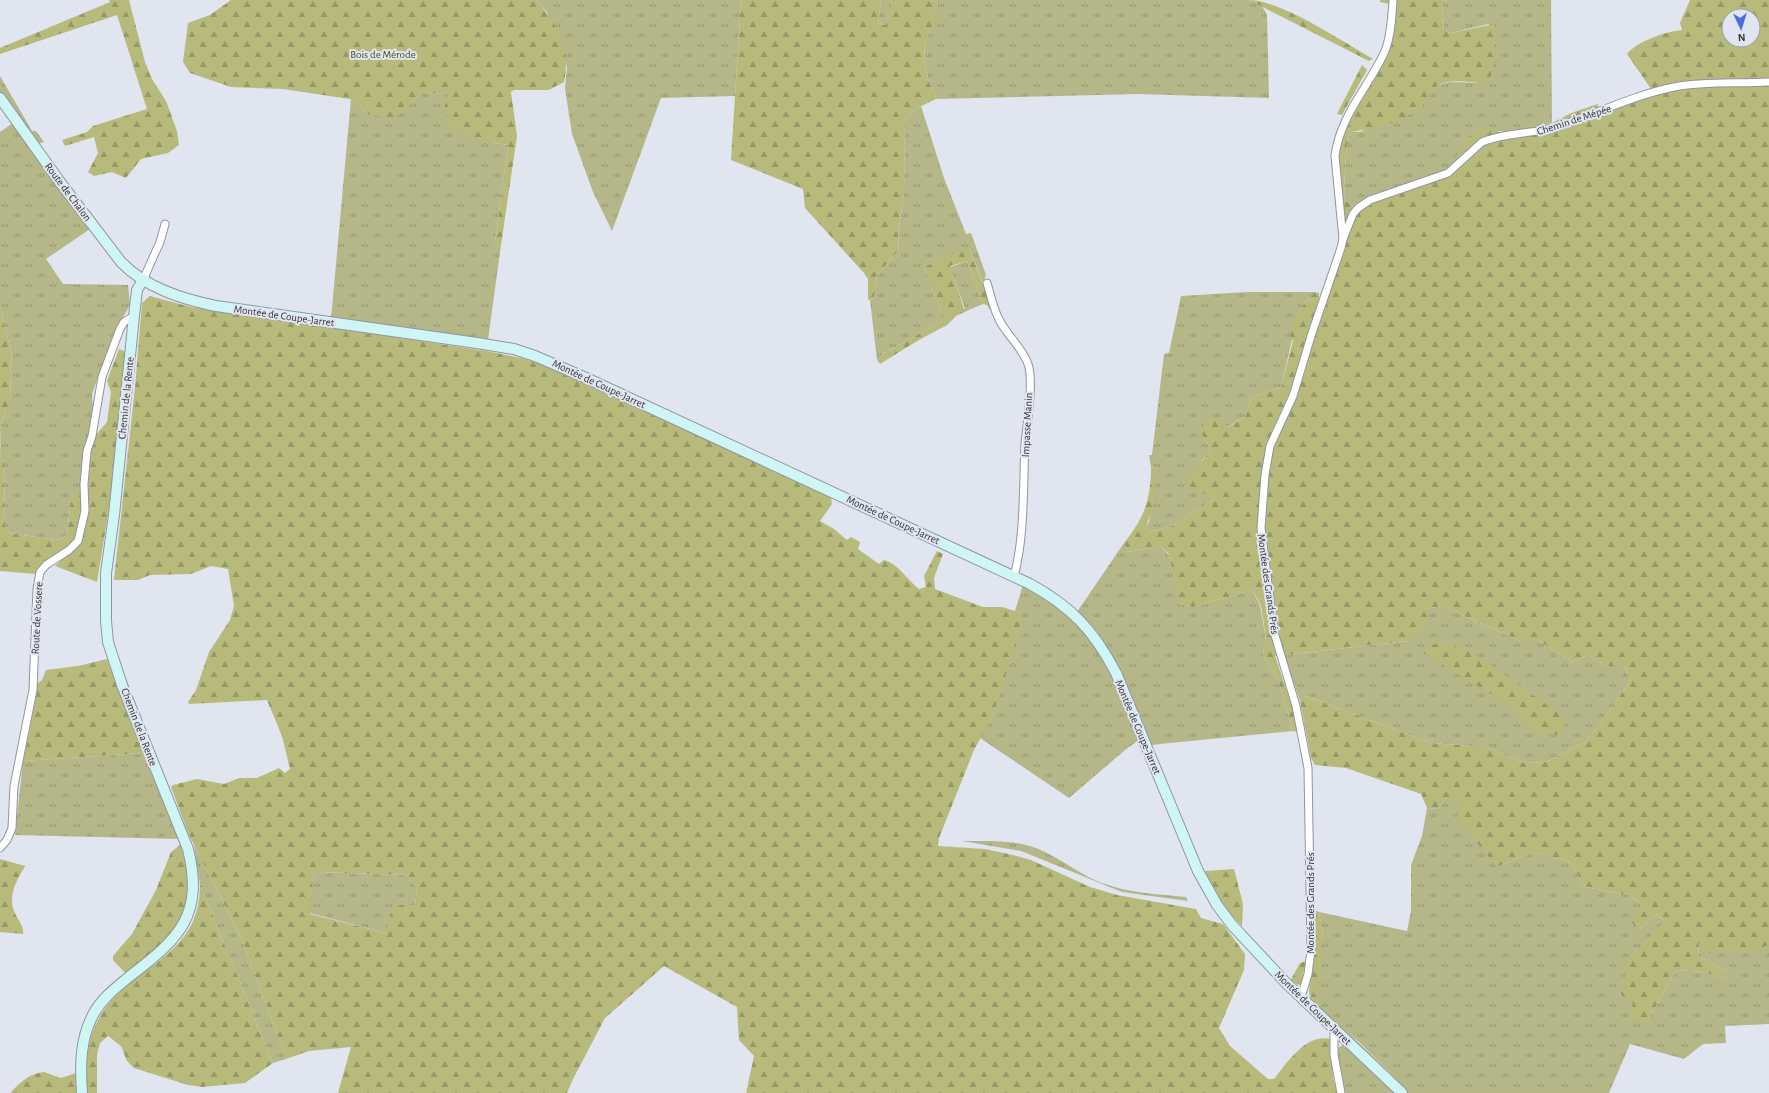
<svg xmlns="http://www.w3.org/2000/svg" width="1769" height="1093" font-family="'Alegreya Sans',sans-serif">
  <defs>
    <pattern id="grass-tufts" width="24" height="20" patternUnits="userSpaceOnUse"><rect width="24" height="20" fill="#b5b789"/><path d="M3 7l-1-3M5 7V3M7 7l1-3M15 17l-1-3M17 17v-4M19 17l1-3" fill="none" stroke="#949671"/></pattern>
    <pattern id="forest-firs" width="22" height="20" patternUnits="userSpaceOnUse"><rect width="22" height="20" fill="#b7ba7b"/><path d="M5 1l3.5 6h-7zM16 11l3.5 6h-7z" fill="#969866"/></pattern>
  </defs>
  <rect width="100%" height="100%" fill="#e0e5ef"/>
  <g fill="url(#grass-tufts)">
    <polygon points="536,0 741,0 735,96 661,98 612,231 593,192 572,134 565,88 567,67 547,12"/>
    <polygon points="881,0 890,0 892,3 886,25 878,23"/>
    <path d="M932,0H1249L1262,6L1267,15L1269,98L1138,94L936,99C935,92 932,89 929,82C926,72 923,57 925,46C927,31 941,18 937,2Z"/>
    <path d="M1447,0H1551L1552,123C1526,132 1507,134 1480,128L1454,165L1445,171L1370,197L1361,201L1353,208V205L1345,200C1344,176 1345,154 1350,131L1360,132L1422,106L1432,90L1439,85L1450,82L1485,83L1489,24L1450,33L1444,30L1442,2Z"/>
    <polygon points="0,76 32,131 36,131 44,142 37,144 0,92"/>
    <polygon points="421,93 448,94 485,142 508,145 495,242 498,247 501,245 488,340 331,319 351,99 356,100 369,115 412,103"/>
    <polygon points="921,106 944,178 966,234 971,233 986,275 983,282 969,248 924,267 942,315 942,321 883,354 877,360 870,300 874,299 877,275 899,250 898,233 904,194 905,120 917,108"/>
    <polygon points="13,123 90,229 46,259 63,284 128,285 130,305 113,335 92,394 93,407 83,484 71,498 67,534 63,538 56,540 9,533 5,525 4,461 1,459 0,428 11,394 10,374 12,356 0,306 0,132"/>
    <polygon points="967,261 983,304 971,309 969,307 965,309 950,267"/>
    <polygon points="1247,292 1315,292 1299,310 1281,387 1252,397 1245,417 1227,427 1201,433 1211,450 1201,461 1212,501 1172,526 1149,532 1146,528 1149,522 1156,468 1151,467 1149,455 1152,455 1164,354 1169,353 1181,296"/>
    <path d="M1124,543L1128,552L1160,546L1169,555L1180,604L1193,607L1252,590L1260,605L1266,640L1263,649L1264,657L1278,679L1293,731L1150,745C1134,707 1113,636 1077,612Z"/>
    <path d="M1023,585C1035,592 1048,599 1059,608C1102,640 1119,693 1139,740L1125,750L1069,798L980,738L993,715L1021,613L1015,611Z"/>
    <polygon points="1442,606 1520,641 1539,641 1572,662 1589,655 1603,666 1625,666 1630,680 1616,702 1587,741 1547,762 1525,763 1486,747 1431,743 1306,696 1300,701 1284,655 1408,641 1425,609"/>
    <polygon points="143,753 179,839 15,835 23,761"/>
    <polygon points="1446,798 1462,803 1497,867 1534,852 1570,862 1585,887 1629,895 1642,905 1640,929 1657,914 1666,922 1631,956 1633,1003 1645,1026 1676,970 1702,972 1726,979 1726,971 1698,956 1699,942 1769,945 1769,1024 1725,1026 1726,1043 1703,1044 1684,1059 1630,1044 1609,1093 1407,1093 1394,1082 1395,1078 1358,1041 1321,1010 1314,994 1323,935 1319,912 1407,931 1411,910 1411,865 1422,836 1427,808 1438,809"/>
    <path d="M962,841C989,841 1018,839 1043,851C1063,860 1081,875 1102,883C1128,893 1158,894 1186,897L1188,901L1122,892L1021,851Z"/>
    <polygon points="194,845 242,940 286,1059 273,1063 204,894 204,887 200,885"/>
    <polygon points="316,872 407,875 417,888 415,906 400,905 386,933 309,913 313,877"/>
    <polygon points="1342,1045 1346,1047 1395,1093 1345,1093 1337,1049"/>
  </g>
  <g fill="url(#forest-firs)" fill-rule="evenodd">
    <polygon points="109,0 129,0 145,62 152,79 166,101 177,131 179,145 168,153 141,159 126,178 112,172 94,176 88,172 98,153 94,137 65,146 62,140 87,132 93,126 147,109 117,15 0,54 0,48 110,2"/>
    <path d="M231,0H536C557,22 571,51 564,82L549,90H514L511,92L517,136L501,245L498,247L495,242L508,145L485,142L451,128L444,109L448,94L421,93L412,103L395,118L369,115L356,100L283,89L231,87L190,73L183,62L188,23L210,15Z"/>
    <path d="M741,0H881L878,23L885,25L892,3L890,0H932L937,2C942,18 927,31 925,46C923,57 926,72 929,82C932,89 935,92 936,99L917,108L905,120L904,194L898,233L899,250L877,275L874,299L868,300V279L864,273L805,208L803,189L731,160Z"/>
    <path d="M1249,0C1281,0 1343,42 1373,59L1369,61Z"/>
    <path d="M1380,0H1447L1442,2L1444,30L1450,33L1495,24V56L1490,80L1485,83C1471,83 1452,78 1439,85C1430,90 1429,100 1422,106C1407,120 1369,132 1350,131C1345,155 1344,176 1345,200L1353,205L1349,221H1343L1337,157L1345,125L1384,60L1394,5L1380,2Z"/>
    <path d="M1690,0H1769V945L1750,951L1709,953L1699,942L1698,956L1726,971V979L1702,972L1676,970L1645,1026L1630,1015L1633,1003L1620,993L1631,956L1665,921L1657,914L1640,929L1631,922L1642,905L1629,895L1585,887L1570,862L1534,852L1497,867L1457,818L1461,803L1446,798L1438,809L1427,808L1421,794L1346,768L1315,765L1311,758L1300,701L1306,696L1431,743L1486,747L1525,763L1547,762L1587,741L1616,702L1630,680L1625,666H1603L1589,655L1572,662L1539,641H1520L1442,606L1426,609L1428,624L1408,641L1275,656L1295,715L1297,732L1293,731L1278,679L1264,657L1263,649L1266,639L1261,605L1252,590L1193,607L1179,604L1169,554L1160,546L1128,552L1124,543C1144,518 1151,500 1151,467L1156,468L1154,502L1146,528L1149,532L1172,526L1212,501L1209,494L1191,491L1188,477L1211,450L1201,433L1204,422L1217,418L1228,427L1245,417L1252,397L1281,387L1293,341L1289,332L1299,310L1315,292L1319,293V298L1297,375L1268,443L1262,474L1276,436L1303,378L1318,325L1353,223L1359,210L1367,204L1450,176L1485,144L1498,139L1550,133L1650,97L1651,89L1627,54C1638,41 1664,32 1682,30L1680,23ZM1729,16H1753V40H1729Z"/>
    <polygon points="1362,65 1367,70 1342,115 1337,114"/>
    <polygon points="1598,104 1597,110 1555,125 1552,123 1571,113"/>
    <polygon points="1480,128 1494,128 1501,133 1482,139 1454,165 1453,161 1472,132"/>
    <polygon points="966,248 969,248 992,306 990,310 987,305 983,304 967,261 950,266 964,309 969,307 971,309 956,316 947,325 917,341 880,364 877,360 883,354 942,321 942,315 924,267"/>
    <path d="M150,296L191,307L487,351L521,358L546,366L831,497L832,504L820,521L834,529L847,540L851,537L860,542L858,549L879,564L884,560C899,564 907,580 919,589L926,587L924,576L937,551L943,554L934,578L935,589L983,607H1002L1021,613L1019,633L993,715L974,750L939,838L938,846L985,849L1013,855L1031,860L1090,887L1117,895L1196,909L1201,918L1223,924L1245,954L1244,970L1219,1028L1230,1046L1268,1079H1274C1287,1063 1306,1033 1330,1039L1333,1077L1337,1093H746L754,1056L739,1040L737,1007L664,966L605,1018L573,1079L567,1093H338L351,1047L309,1051L286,1059L242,940L189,835L171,787L173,785L197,779L224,784L239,778H257L279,768L285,773L290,769L282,736L267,700L189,704L188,702L196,690L209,652L230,620L234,606L228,569L211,566L191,574L150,575L138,580H114L135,387L142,303ZM316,872L407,875L417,888L415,905H400L392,908L386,933L310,914L313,877Z"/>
    <polygon points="0,306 12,356 10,374 11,394 0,428"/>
    <polygon points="119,349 126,352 112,490 97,582 55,566 74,548 88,499 89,459 95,436 107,422 111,392 107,381"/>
    <path d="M0,434L1,459L4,461L5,525L9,533L56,540L63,538L67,534L71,498L83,484C83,502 84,524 73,541C66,554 48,564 36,574L0,571Z"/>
    <polygon points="1445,642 1475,654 1558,713 1565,722 1561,735 1535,733 1511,706 1423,653 1430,645"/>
    <polygon points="107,659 143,753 23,761 36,697 37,684 42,680 46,670 78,666"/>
    <path d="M180,845C194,876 189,915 166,941C155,954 139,964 126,974L113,960V956L132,934L156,890L171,852Z"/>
    <path d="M0,859L25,866C17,880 8,894 14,911C17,919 24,925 23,934L0,932Z"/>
    <polygon points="1234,869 1243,904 1242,926 1227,911 1217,894 1212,891 1205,871"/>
    <path d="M200,885L204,887V894L273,1063L245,1083L202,1087L188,1085L134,1068L127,1061L121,1046L108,1036L100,1043L97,1055V1093H86C86,1069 85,1046 96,1024C123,965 200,963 200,885Z"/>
    <polygon points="1314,910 1319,912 1323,935 1321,979 1317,984 1314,994 1323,1007 1321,1010 1310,998 1309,991"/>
    <polygon points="1306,961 1301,984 1298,985 1290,981 1300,963"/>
    <polygon points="1331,1016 1395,1078 1394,1082 1330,1019"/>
    <path d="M44,1072L61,1078L76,1073L78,1093H10C21,1082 28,1074 44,1072Z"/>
  </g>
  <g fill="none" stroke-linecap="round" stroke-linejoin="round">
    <defs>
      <g id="street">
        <path d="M1343,239L1353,214L1358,208L1370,200L1448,173L1482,142C1506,132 1533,134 1557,127C1596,114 1634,95 1674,87C1705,81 1737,84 1769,82"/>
        <polyline points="143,280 160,242 165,224"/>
        <path d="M987,283C991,296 994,312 1001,323C1009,337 1023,349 1028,364C1034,381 1027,424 1025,443C1023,484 1025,537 1014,576"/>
        <polyline points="0,848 7,840 12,828 14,786 33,690 37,589 40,572 46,565 69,550 78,541 85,511 84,484 87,451 92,436 102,377 120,329 124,322 134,316"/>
        <path d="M1301,997L1308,974L1311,950L1308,768L1296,706L1274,632L1261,528L1265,475L1270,446L1293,396L1312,333L1341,248L1343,239L1335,156C1340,115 1369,87 1385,51C1391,36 1392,16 1393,0"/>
        <polyline points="1334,1029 1334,1055 1341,1093"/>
      </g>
      <g id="secondary">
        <path d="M0,98L60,182L121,262C146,288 182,299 216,306L477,343L514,349L535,356L584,377L1030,584C1072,607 1094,631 1116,673L1198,871L1217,905L1232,925L1287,984L1402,1093"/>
        <path d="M82,1093C80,1065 80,1038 94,1013C103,997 117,987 130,976C180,938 204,915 188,849L122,685L108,642L106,621V573L114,515L134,316L137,290L143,280"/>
      </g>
    </defs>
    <use href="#street" stroke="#90959e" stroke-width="9"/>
    <use href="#secondary" stroke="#90959e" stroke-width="12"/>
    <use href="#street" stroke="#fff" stroke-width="7"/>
    <use href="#secondary" stroke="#d0f5f5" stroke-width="10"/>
  </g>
  <g text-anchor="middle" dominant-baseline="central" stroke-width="4" stroke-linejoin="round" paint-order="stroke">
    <g font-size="11" fill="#494a1a" stroke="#e0e5ef">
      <text x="383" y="54">Bois de Mérode</text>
    </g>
    <g font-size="11" fill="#34363a" stroke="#e0e5ef">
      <text transform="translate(1574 120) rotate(-18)">Chemin de Mépée</text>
      <text transform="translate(68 192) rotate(53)">Route de Chalon</text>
      <text transform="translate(284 316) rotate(8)">Montée de Coupe-Jarret</text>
      <text transform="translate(599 384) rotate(25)">Montée de Coupe-Jarret</text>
      <text transform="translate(126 398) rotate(-84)">Chemin de la Rente</text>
      <text transform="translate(1027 425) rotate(-87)">Impasse Manin</text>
      <text transform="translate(893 520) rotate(25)">Montée de Coupe-Jarret</text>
      <text transform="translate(1268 584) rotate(82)">Montée des Grands Prés</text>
      <text transform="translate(37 618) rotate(-87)">Route de Vossere</text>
      <text transform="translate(139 727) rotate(69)">Chemin de la Rente</text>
      <text transform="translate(1138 727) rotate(67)">Montée de Coupe-Jarret</text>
      <text transform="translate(1310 903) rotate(-90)">Montée des Grands Prés</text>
      <text transform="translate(1313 1008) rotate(44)">Montée de Coupe-Jarret</text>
    </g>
  </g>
  <g transform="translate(1741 28) rotate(176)"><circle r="19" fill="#e0e5ef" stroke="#9b9fa7"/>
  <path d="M0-3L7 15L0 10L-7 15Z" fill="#4e6be0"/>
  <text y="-6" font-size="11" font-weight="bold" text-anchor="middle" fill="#34363a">N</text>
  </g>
</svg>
